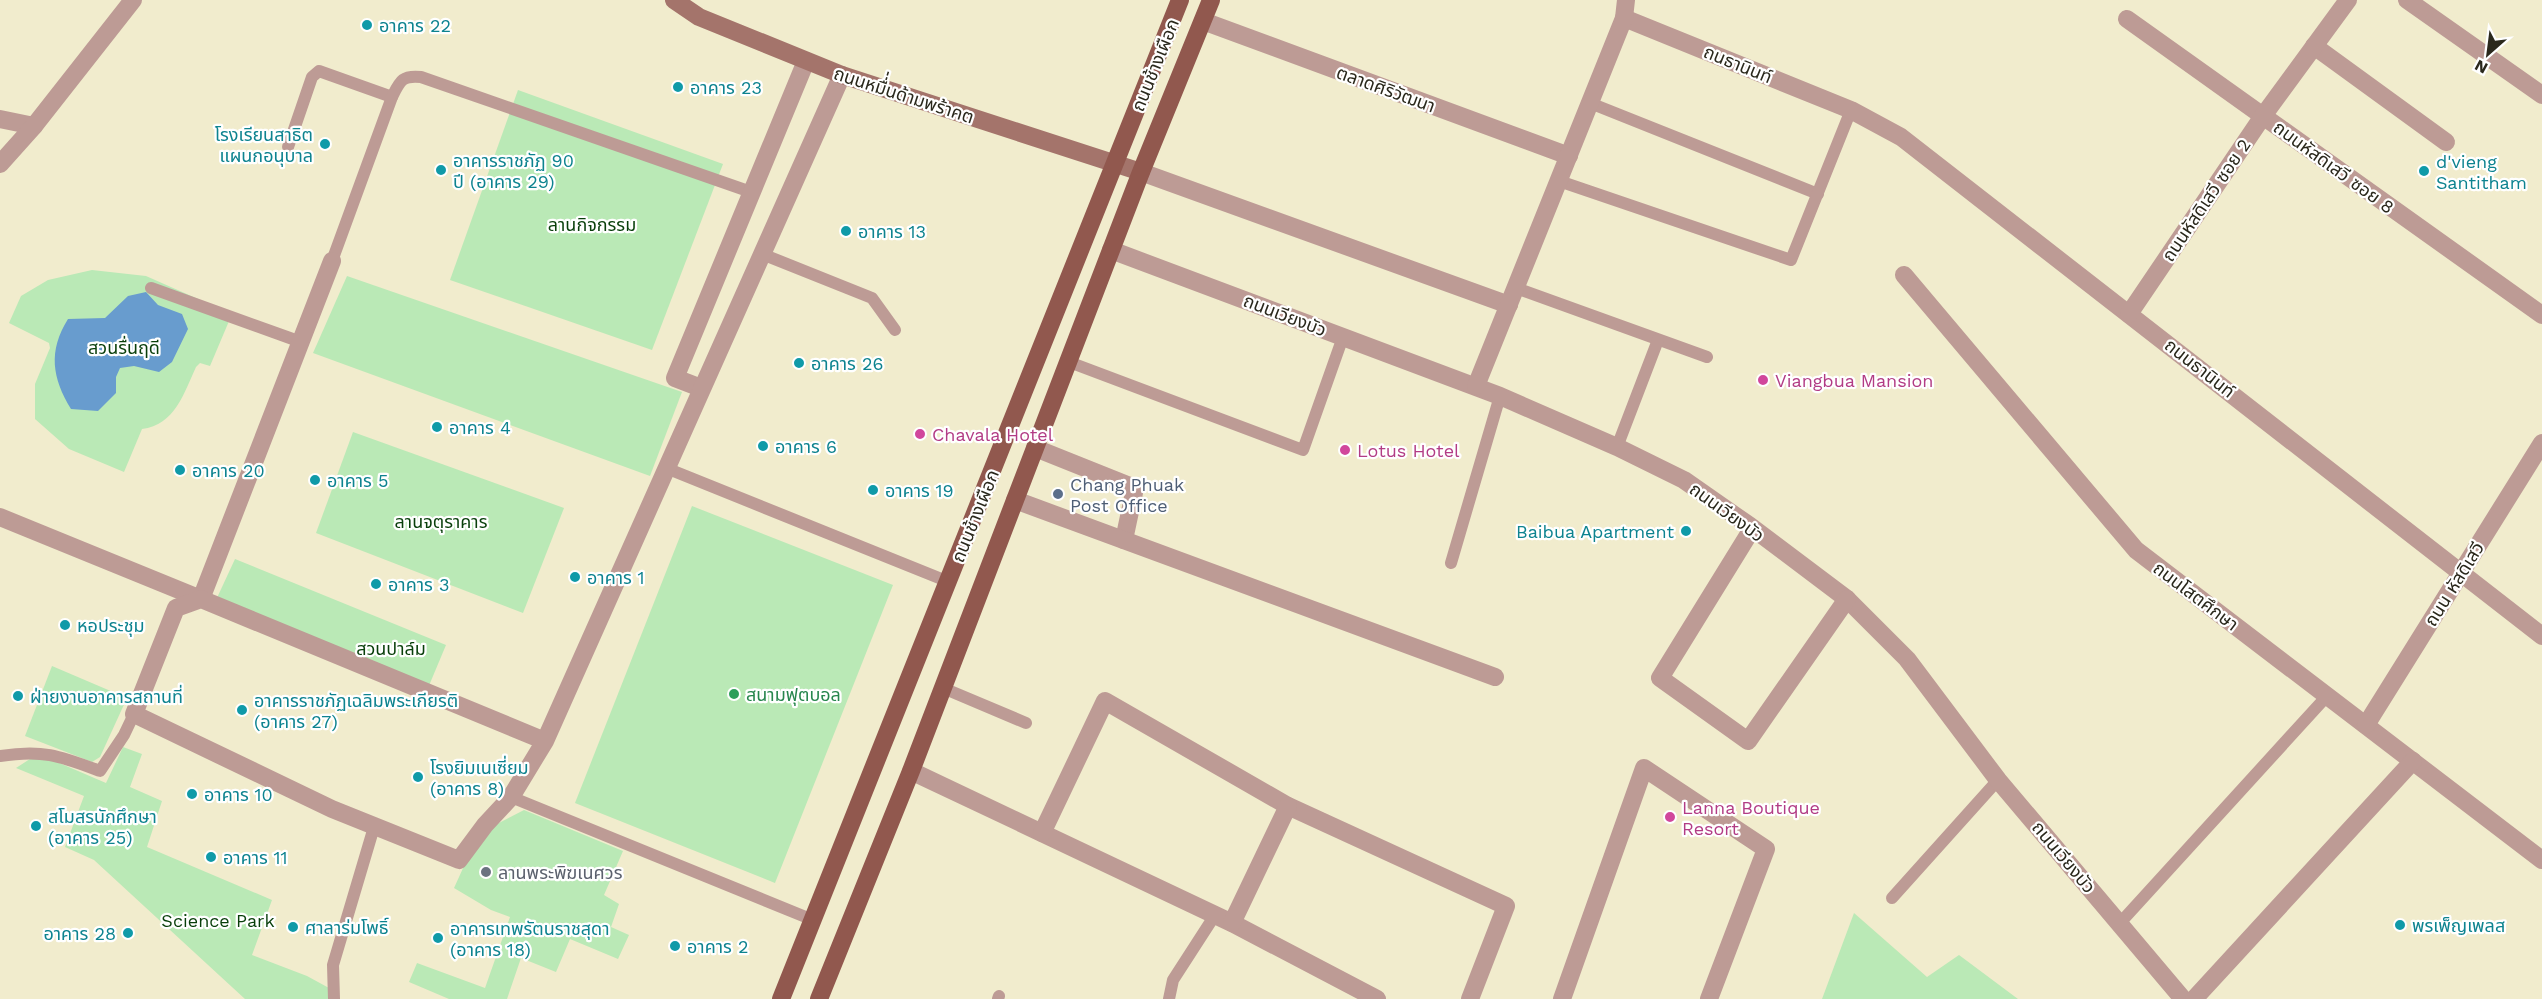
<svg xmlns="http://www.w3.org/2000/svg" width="2542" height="999" font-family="'Work Sans','Noto Sans Thai',sans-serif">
  <rect width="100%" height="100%" fill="#f1eccd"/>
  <g fill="#bae9b6">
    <polygon points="518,90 723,164 652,350 450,280"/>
    <path d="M92,270L146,276L232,314L210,366L200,363L196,367C184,393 175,425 142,429L124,472L69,449L35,419V384L50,348L49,343L9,323L21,296L48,280Z"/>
    <polygon points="347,276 682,392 650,476 313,353"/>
    <polygon points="353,432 564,508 523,613 316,533"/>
    <polygon points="692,506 893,585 775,883 575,803"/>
    <polygon points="235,559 446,645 428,688 216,600"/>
    <polygon points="52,666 127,698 100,757 92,762 25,736"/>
    <polygon points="123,747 142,754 130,787 162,801 147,847 272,900 252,955 307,976 329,988 330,999 245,999 94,860 65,847 84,796 16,768 33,757 57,762 106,783"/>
    <polygon points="524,810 623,851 604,895 619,904 611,927 629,935 618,959 570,939 556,972 521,958 507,999 449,999 409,982 417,963 485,988 510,917 491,910 454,888 464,866 495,825"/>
    <polygon points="1854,913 1927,977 1959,955 2018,999 1822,999"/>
  </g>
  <path fill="#689cce" d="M146,292L158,305L182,314L188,329L172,362L159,372L134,366L120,368L116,377V393L98,411L71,409C52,378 48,351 68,319L105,318L128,296Z"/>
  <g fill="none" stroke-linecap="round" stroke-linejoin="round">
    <g stroke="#bd9b95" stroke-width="12">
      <polyline points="1590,103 1818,194"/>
      <polyline points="288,147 312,77 319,71 392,97"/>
      <polyline points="1559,181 1791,260 1851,110"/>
      <polyline points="762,254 872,298 895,330"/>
      <path d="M332,261L392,97C400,81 402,75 421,77L751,192"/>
      <polyline points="151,288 301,342"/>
      <polyline points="1516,288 1707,357"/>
      <polyline points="1069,362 1303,450 1343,337"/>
      <polyline points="1617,447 1658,340"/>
      <polyline points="666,468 949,582"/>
      <polyline points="1451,563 1500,396"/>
      <polyline points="943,688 1026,723"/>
      <path d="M0,756C43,749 60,756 100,771L124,735L134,714"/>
      <polyline points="511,797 813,920"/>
      <polyline points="1892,898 1998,780"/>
      <polyline points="2120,923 2327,696"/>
      <polyline points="334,999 333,965 374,827"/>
      <polyline points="998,999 999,996"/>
      <polyline points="1169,999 1173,980 1215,915"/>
    </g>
    <g stroke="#bd9b95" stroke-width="18">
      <polyline points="2407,0 2542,95"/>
      <polyline points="1624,18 1851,110 1901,137 2542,636"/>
      <polyline points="2127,19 2542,315"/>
      <polyline points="1203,21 1569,156"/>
      <polyline points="2314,46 2446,142"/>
      <polyline points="0,119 34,126"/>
      <polyline points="0,164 34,126 133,0"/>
      <polyline points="1141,172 1509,305"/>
      <polyline points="1111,250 1500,396 1617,447 1684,480 1750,526 1847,599 1907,659 1998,780 2183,999"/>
      <polyline points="1904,275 2136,550 2542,860"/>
      <polyline points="2129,314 2263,116 2348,0"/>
      <polyline points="1476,386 1624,18 1626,0"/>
      <polyline points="701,388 675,378 806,61"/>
      <polyline points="1035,448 1135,488 1124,540"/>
      <polyline points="1015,500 1495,677"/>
      <polyline points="0,517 201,599 332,261"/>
      <polyline points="1752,529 1660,678 1748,741 1847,599"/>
      <polyline points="2366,725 2542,443"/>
      <polyline points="545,741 201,599 176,608 134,714 332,809 459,860 485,825 511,797 545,741 842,75"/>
      <polyline points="911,771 1232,923 1377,999"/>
      <polyline points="1042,833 1105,701 1288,806 1506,906 1470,999"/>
      <polyline points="1232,923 1288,806"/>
      <polyline points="1562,999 1644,768 1766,849 1709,999"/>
      <polyline points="2194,999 2413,761"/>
    </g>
    <polyline stroke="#a4746b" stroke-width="18" points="674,0 699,17 842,75 1141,172"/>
    <g stroke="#91584e" stroke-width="18">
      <polyline points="781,999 1180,0"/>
      <polyline points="819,999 911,771 1141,172 1211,0"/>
    </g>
  </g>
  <g fill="#0f9aa8" stroke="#fff" stroke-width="2">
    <circle cx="367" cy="25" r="6"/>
    <circle cx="678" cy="87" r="6"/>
    <circle cx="325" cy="144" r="6"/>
    <circle cx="441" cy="170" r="6"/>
    <circle cx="2424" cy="171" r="6"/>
    <circle cx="846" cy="231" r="6"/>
    <circle cx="799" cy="363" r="6"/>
    <circle cx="437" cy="427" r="6"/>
    <circle cx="763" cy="446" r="6"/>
    <circle cx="180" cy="470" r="6"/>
    <circle cx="315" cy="480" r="6"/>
    <circle cx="873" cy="490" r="6"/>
    <circle cx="1686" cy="531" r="6"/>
    <circle cx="575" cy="577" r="6"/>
    <circle cx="376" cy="584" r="6"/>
    <circle cx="65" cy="625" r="6"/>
    <circle cx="18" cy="696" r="6"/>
    <circle cx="242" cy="710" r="6"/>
    <circle cx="418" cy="777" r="6"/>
    <circle cx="192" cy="794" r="6"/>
    <circle cx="36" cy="826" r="6"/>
    <circle cx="211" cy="857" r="6"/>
    <circle cx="2400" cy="925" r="6"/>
    <circle cx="293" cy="927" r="6"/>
    <circle cx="128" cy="933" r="6"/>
    <circle cx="438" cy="938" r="6"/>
    <circle cx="675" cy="946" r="6"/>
  </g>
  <g fill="#d1479c" stroke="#fff" stroke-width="2">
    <circle cx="1763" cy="380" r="6"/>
    <circle cx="920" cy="434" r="6"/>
    <circle cx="1345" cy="450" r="6"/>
    <circle cx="1670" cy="817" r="6"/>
  </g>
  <circle fill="#5c6f8a" stroke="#fff" stroke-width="2" cx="1058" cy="494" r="6"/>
  <circle fill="#2e9e5b" stroke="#fff" stroke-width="2" cx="734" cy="694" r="6"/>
  <circle fill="#6b7280" stroke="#fff" stroke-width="2" cx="486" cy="872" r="6"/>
  <g text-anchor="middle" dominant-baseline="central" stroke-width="4.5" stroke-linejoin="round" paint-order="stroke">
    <g font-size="18" fill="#0d838f" stroke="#fff" text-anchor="start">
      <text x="379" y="25">อาคาร 22</text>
      <text x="690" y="87">อาคาร 23</text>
      <text x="313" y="134" text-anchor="end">โรงเรียนสาธิต<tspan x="313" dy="21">แผนกอนุบาล</tspan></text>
      <text x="453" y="160">อาคารราชภัฏ 90<tspan x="453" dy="21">ปี (อาคาร 29)</tspan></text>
      <text x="2436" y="161">d'vieng<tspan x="2436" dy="21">Santitham</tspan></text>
      <text x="858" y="231">อาคาร 13</text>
      <text x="811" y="363">อาคาร 26</text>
      <text x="449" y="427">อาคาร 4</text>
      <text x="775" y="446">อาคาร 6</text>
      <text x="192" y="470">อาคาร 20</text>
      <text x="327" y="480">อาคาร 5</text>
      <text x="885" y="490">อาคาร 19</text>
      <text x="1674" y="531" text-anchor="end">Baibua Apartment</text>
      <text x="587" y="577">อาคาร 1</text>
      <text x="388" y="584">อาคาร 3</text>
      <text x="77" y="625">หอประชุม</text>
      <text x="30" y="696">ฝ่ายงานอาคารสถานที่</text>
      <text x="254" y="700">อาคารราชภัฏเฉลิมพระเกียรติ<tspan x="254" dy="21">(อาคาร 27)</tspan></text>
      <text x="430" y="767">โรงยิมเนเซี่ยม<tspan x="430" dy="21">(อาคาร 8)</tspan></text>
      <text x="204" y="794">อาคาร 10</text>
      <text x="48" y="816">สโมสรนักศึกษา<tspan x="48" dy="21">(อาคาร 25)</tspan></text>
      <text x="223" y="857">อาคาร 11</text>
      <text x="2412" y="925">พรเพ็ญเพลส</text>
      <text x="305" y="927">ศาลาร่มโพธิ์</text>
      <text x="450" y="928">อาคารเทพรัตนราชสุดา<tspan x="450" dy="21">(อาคาร 18)</tspan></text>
      <text x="116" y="933" text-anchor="end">อาคาร 28</text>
      <text x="687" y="946">อาคาร 2</text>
    </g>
    <g font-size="18" fill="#2a281c" stroke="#fff">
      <text transform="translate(1738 64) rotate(22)">ถนธานินท์</text>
      <text transform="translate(1155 65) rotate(-68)">ถนนช้างเผือก</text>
      <text transform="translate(1386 89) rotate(20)">ตลาดศิริวัฒนา</text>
      <text transform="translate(904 95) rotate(18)">ถนนหมื่่นด้ามพร้าคต</text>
      <text transform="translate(2334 167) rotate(36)">ถนนหัสดิเสวี ซอย 8</text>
      <text transform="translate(2206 200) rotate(-56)">ถนนหัสดิเสวี ซอย 2</text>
      <text transform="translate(1285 315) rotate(21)">ถนนเวียงบัว</text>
      <text transform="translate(2200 368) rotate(38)">ถนนธานินท์</text>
      <text transform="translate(1727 512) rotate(36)">ถนนเวียงบัว</text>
      <text transform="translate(975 516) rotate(-68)">ถนนช้างเผือก</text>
      <text transform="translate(2454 584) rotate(-58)">ถนน หัสดิเสวี</text>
      <text transform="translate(2196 596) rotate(37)">ถนนโสตศึกษา</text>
      <text transform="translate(2064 857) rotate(50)">ถนนเวียงบัว</text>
    </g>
    <g font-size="18" fill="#083f0a" stroke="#fff">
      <text x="592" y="224">ลานกิจกรรม</text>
      <text x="124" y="347">สวนรื่นฤดี</text>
      <text x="441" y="521">ลานจตุราคาร</text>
      <text x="391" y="648">สวนปาล์ม</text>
      <text x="218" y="920">Science Park</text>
    </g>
    <g font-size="18" fill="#b23c85" stroke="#fff" text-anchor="start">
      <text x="1775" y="380">Viangbua Mansion</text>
      <text x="932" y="434">Chavala Hotel</text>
      <text x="1357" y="450">Lotus Hotel</text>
      <text x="1682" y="807">Lanna Boutique<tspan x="1682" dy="21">Resort</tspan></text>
    </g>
    <g font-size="18" fill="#4e5e75" stroke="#fff" text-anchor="start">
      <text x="1070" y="484">Chang Phuak<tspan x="1070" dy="21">Post Office</tspan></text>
    </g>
    <g font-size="18" fill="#27864d" stroke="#fff" text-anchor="start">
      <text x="746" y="694">สนามฟุตบอล</text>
    </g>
    <g font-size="18" fill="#5b616d" stroke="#fff" text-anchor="start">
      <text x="498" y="872">ลานพระพิฆเนศวร</text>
    </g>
  </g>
  <g transform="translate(2488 54) rotate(208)" stroke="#ffffff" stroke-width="4.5" paint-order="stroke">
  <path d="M0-4.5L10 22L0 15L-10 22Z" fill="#2a281c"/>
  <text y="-9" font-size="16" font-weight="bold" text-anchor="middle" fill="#2a281c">N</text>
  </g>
</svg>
